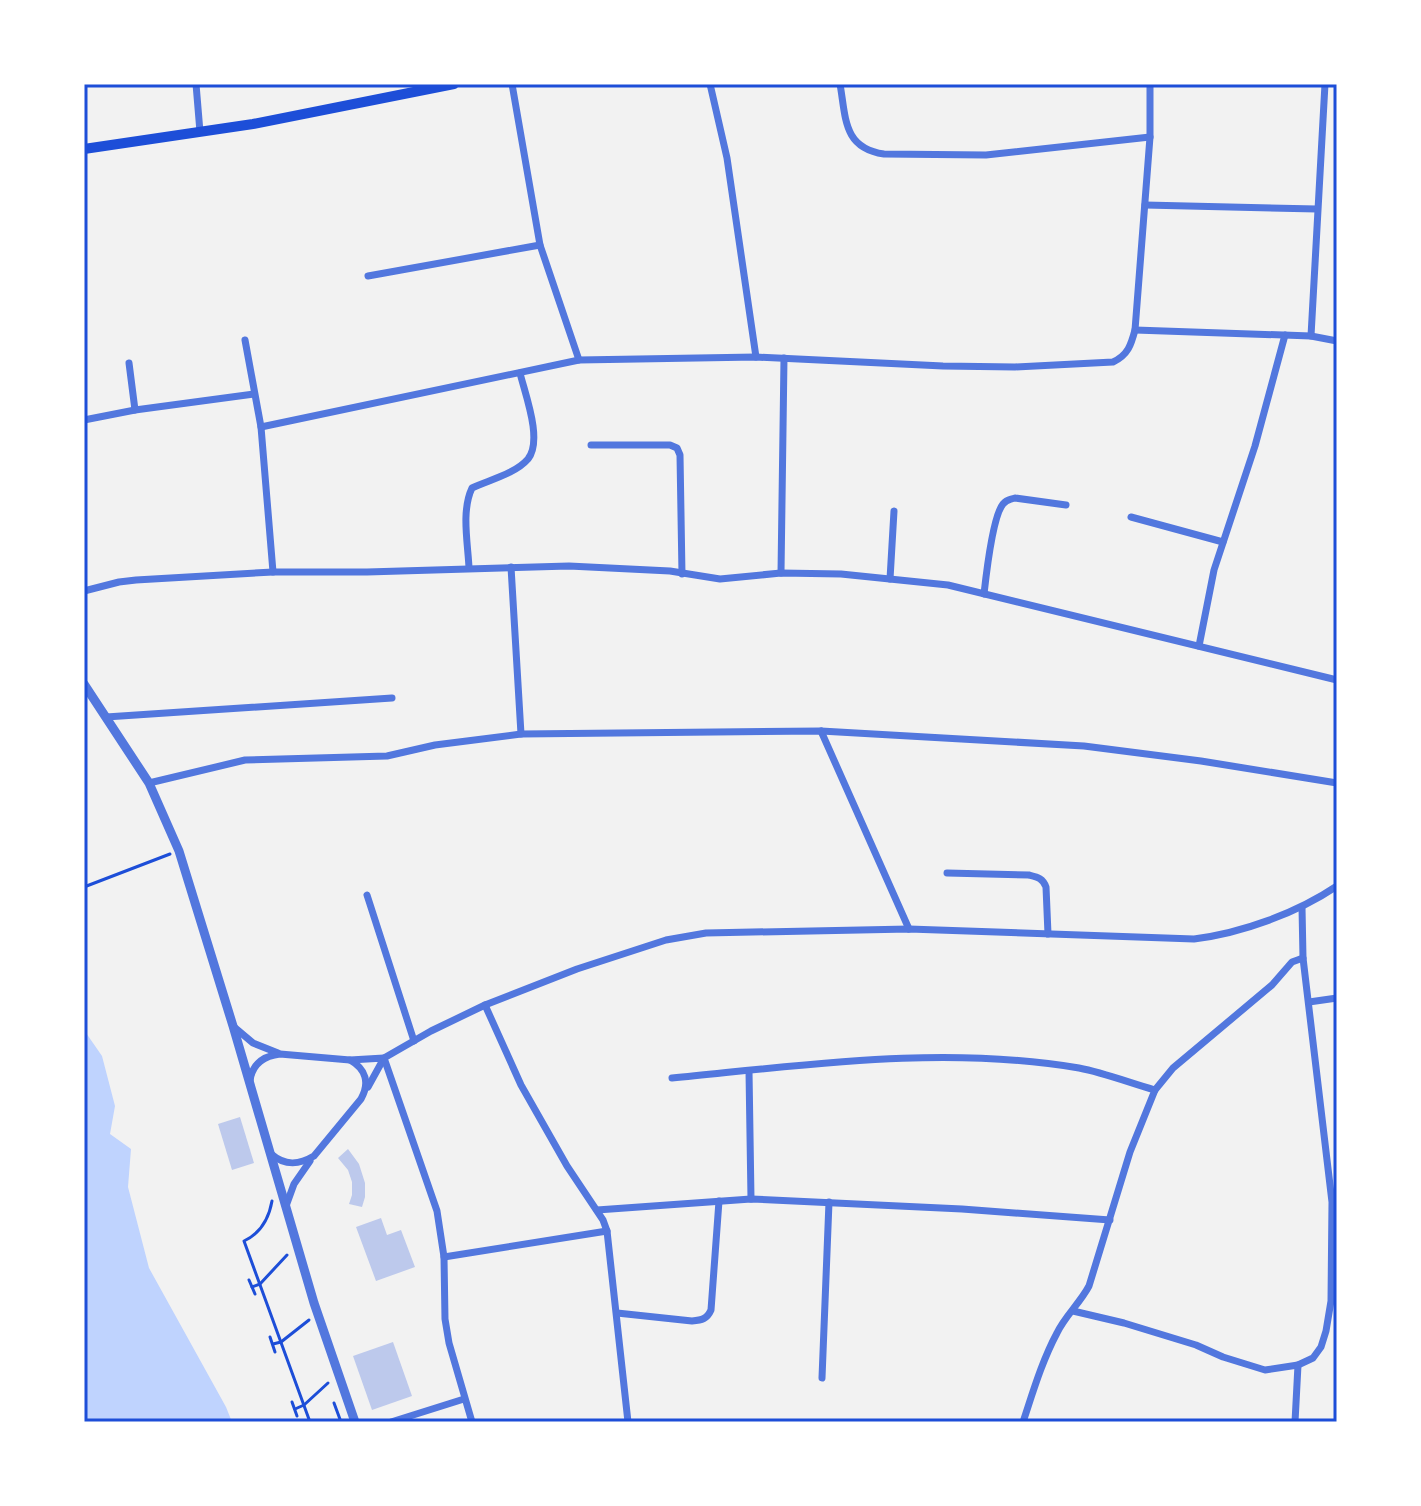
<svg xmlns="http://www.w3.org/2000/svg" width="1421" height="1506" font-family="'IBM Plex Sans',sans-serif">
  <rect width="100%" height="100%" fill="#f2f2f2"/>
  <polygon fill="#bfd3fe" points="84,1030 102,1056 115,1106 110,1134 131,1149 128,1187 149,1268 226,1407 232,1422 84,1422"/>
  <g fill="#bdc9ec">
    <polygon points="240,1117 254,1163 232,1170 218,1124"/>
    <polygon points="348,1149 359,1164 365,1183 365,1197 362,1207 349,1204 352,1195 352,1182 348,1170 338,1158"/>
    <polygon points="381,1218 387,1235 401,1230 415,1267 376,1281 356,1227"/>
    <polygon points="393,1342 412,1396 372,1410 353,1356"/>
  </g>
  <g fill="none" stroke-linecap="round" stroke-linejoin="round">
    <g stroke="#1d4ed8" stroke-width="3">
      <polyline points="84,887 170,854"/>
      <path d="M272,1201C269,1218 261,1233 244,1241L310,1422"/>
      <polyline points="249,1280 255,1294"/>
      <polyline points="252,1287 260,1284 287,1255"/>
      <polyline points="270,1337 275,1352"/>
      <polyline points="273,1344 281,1342 309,1320"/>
      <polyline points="292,1402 297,1416"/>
      <polyline points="334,1403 341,1422"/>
      <polyline points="295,1409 304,1405 328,1383"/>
    </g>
    <g stroke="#5277de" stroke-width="7">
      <polyline points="196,84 200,132"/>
      <polyline points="512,84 540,245 579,360"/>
      <polyline points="710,84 727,158 756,357"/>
      <path d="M840,84C846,118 843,148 884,154L986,155L1150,137"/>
      <polyline points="1145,205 1317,209"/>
      <polyline points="368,276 540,245"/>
      <polyline points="1135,330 1311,336 1337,341"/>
      <polyline points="1311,336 1325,84"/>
      <polyline points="245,340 261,427 273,572"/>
      <polyline points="129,363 135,410"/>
      <polyline points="84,420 135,410 254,394"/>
      <path d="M261,427L579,360L756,357L943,366L1015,367L1113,362C1128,355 1131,345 1135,330L1150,137V84"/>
      <polyline points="591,445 670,445 677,448 680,455 682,574"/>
      <polyline points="1131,517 1223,542"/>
      <polyline points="511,567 521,734"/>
      <path d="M469,568C468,544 461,511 472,488C489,480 515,474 528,459C543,440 525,394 520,373"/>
      <polyline points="781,573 784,358"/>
      <polyline points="890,579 894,511"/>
      <polyline points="84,591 119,582 136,580 273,572 367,572 569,566 670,571 720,579 781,573 841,574 948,585 1337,680"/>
      <path d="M984,594C986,576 993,516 1003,504C1007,499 1009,500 1015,498L1066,505"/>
      <polyline points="1199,646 1214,570 1255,446 1285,335"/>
      <polyline points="106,717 392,698"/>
      <polyline points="821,731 909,929"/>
      <polyline points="149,783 245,760 387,756 435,745 521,734 821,731 1084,746 1201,761 1337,783"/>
      <path d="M947,873L1029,875C1037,877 1043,878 1046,887L1048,934"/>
      <polyline points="367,895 414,1041"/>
      <polyline points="1309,1002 1337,998"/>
      <polyline points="485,1005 521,1085 567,1166 603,1220 607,1231 628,1422"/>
      <polyline points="234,1027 253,1043 278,1053"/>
      <polyline points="350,1060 384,1058 368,1087"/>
      <polyline points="749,1071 751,1199"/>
      <path d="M672,1078C806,1065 944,1045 1079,1068C1105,1073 1130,1083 1155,1090"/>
      <path d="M250,1081C252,1064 264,1056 280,1054L350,1060C366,1069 370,1083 361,1099L314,1156C299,1165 285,1166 271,1154"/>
      <polyline points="286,1206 294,1184 310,1161"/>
      <polyline points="597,1210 751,1199 962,1209 1110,1220"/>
      <polyline points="444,1257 607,1231"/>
      <polyline points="1073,1311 1124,1323 1196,1345 1223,1357 1265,1370 1298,1365 1313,1358 1321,1347 1326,1331 1331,1301 1332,1202 1303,958 1302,907"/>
      <path d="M617,1313L692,1321C702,1320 707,1319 711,1310L719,1201"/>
      <polyline points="822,1378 829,1202"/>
      <polyline points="391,1422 464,1399"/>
      <path d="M472,1422L449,1343L445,1319L444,1257L437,1211L384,1058L431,1031L485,1005L577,969L666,940L706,933L909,929L1194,939C1242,933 1297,913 1337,886"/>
      <path d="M1023,1422C1033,1392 1042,1361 1057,1333C1065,1316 1080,1303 1089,1286L1130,1152L1155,1090L1173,1068L1272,985L1292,962L1303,958"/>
      <polyline points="1295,1422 1298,1365"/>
    </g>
    <polyline stroke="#5277de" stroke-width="9" points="84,684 149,783 179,851 233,1026 314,1303 355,1422"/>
    <polyline stroke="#1d4ed8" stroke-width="10" points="84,149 253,124 454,84"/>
  </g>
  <rect width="1421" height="1506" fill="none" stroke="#ffffff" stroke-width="172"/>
  <rect x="86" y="86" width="1249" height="1334" fill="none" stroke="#1d4ed8" stroke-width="3"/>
</svg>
